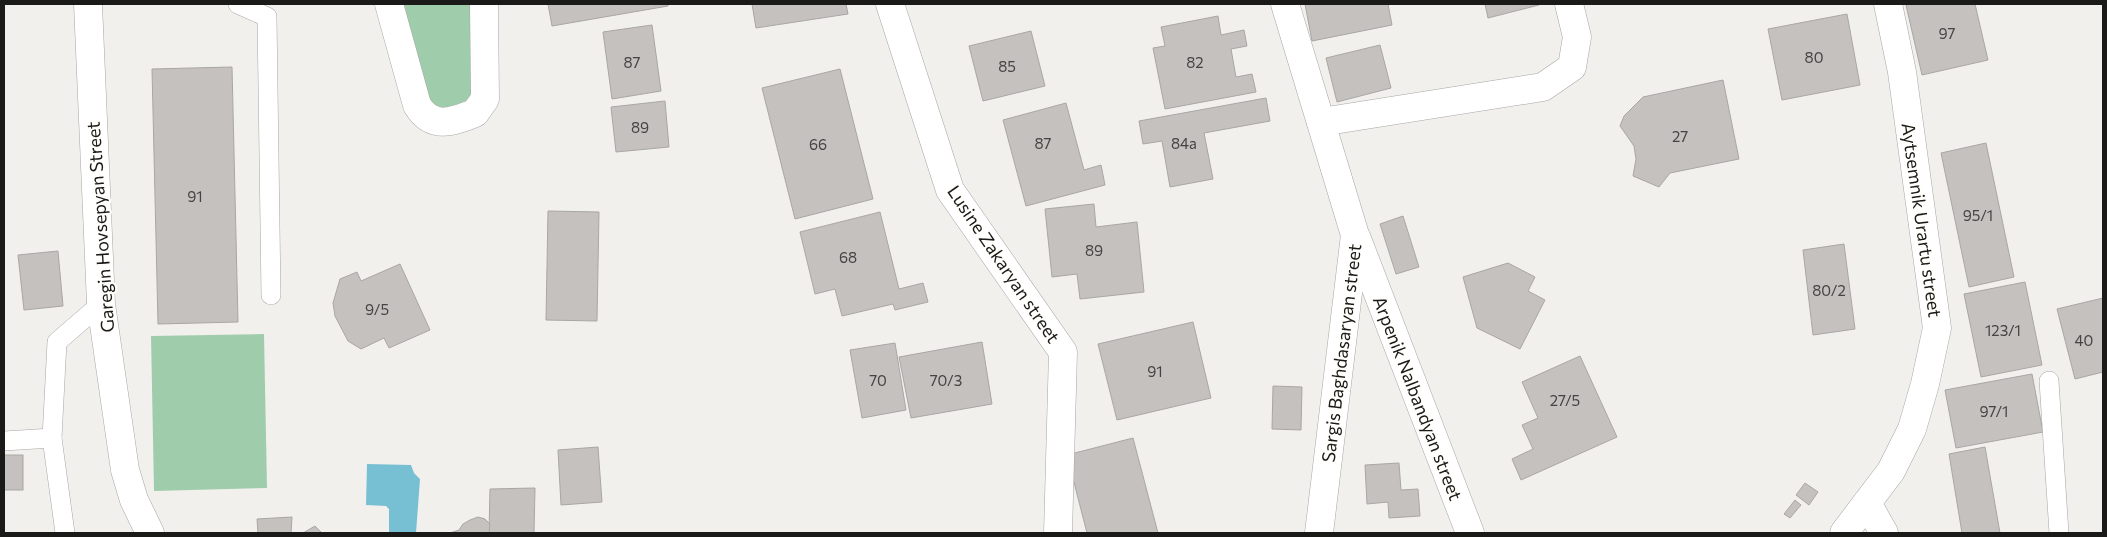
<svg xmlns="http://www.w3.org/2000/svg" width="2107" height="537" font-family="Commissioner,sans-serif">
  <rect width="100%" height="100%" fill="#f2f0ed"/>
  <g fill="#9fcdab">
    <path d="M403,4H471L472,97C457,109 440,112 426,99Z"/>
    <polygon points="264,334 267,488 154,491 151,336"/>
  </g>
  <polygon fill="#77bfd3" points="367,464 411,465 414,473 420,479 416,533 389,533 389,509 386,506 366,505"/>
  <g fill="#c4c1bf" stroke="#a9a7a5">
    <polygon points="548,4 668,4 668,6 552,26"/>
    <polygon points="752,4 846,4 848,14 756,28"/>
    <polygon points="1305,4 1388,4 1392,25 1312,41"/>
    <polygon points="1485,4 1539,4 1539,5 1488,18"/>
    <polygon points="1911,4 1975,4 1988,60 1922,75 1906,5"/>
    <polygon points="1847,14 1860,85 1782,100 1768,29"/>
    <polygon points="1218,16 1221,35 1244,30 1247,46 1231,49 1236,77 1252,74 1256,92 1165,109 1153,48 1165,46 1161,27"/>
    <polygon points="652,25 661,91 612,99 603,32"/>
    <polygon points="1031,31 1045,86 983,101 969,46"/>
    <polygon points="1380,45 1391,88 1337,102 1326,58"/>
    <polygon points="232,67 238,322 158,324 152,69"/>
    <polygon points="840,69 873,199 795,219 762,88"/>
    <polygon points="1723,80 1739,159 1670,173 1659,187 1633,176 1636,159 1634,146 1620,126 1624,116 1643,97"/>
    <polygon points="1266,98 1270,121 1204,133 1213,179 1170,187 1162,141 1143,144 1139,121"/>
    <polygon points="665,101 669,147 616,152 611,107"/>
    <polygon points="1066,103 1084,170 1101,165 1105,185 1026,206 1003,120"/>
    <polygon points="1986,143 2014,277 1969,287 1941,153"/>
    <polygon points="1094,204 1096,227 1137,222 1144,292 1080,299 1077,274 1052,277 1045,209"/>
    <polygon points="548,211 599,212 597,321 546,320"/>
    <polygon points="880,212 899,289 923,283 928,302 895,310 893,304 842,316 835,289 815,294 800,232"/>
    <polygon points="1403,216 1419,267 1396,274 1380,224"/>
    <polygon points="1844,244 1855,329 1813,335 1803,250"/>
    <polygon points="58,251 63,306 24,310 18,255"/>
    <polygon points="1508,263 1535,277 1528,291 1545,300 1520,349 1477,328 1463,277"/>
    <polygon points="400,264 430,330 389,348 384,338 361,349 348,341 335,316 333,303 340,279 357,272 361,281"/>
    <polygon points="2025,282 2042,365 1981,377 1964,294"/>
    <polygon points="2103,298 2103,372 2075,379 2057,309"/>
    <polygon points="1193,322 1211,398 1117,420 1098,344"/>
    <polygon points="982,342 992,404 911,418 899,357"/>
    <polygon points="895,343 906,410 862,418 850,350"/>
    <polygon points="1580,356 1617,437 1521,480 1512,459 1533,449 1522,425 1538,418 1522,382"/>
    <polygon points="2032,374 2043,432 1956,448 1945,390"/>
    <polygon points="1273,386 1302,387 1301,430 1272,429"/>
    <polygon points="1133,438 1158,533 1087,533 1067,455"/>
    <polygon points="598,447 602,502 561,505 558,450"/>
    <polygon points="1985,447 2000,533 1962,533 1949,454"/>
    <rect x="4" y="455" width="19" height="35"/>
    <polygon points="1399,463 1401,490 1418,489 1420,516 1389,518 1388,502 1367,504 1365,465"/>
    <polygon points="1805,483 1818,492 1809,505 1796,495"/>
    <polygon points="535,488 534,533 489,533 490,489"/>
    <polygon points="1795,500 1801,505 1790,518 1784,514"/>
    <polygon points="292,517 291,533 258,533 257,519"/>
    <polygon points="478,517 485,519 490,524 489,533 450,533 459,530 463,524 470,520"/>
    <polygon points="315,526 322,533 303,533"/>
  </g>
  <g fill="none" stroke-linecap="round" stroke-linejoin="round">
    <defs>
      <g id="service">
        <polyline points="238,4 267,17 271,295"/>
        <polyline points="2049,381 2059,533"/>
        <polyline points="4,441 52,438"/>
        <polyline points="65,533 52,438 57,342 101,304"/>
      </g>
      <g id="minor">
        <path d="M389,4L417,105C432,130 452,122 475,113L485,99L484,4"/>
        <polyline points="890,4 950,190 1063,352 1058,533"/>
        <polyline points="1285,4 1355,235 1319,533"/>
        <polyline points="1321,122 1543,87 1572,67 1577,37 1569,4"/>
        <polyline points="1357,239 1470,533"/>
        <polyline points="1867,503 1884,533"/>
        <polyline points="1844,533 1891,471 1912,429 1925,384 1937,328 1902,72 1888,4"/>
      </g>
      <polyline id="secondary" points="88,4 101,304 125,470 134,500 150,533"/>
    </defs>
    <use href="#service" stroke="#a7a6a3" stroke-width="20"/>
    <use href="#minor" stroke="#a7a6a3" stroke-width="29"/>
    <use href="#secondary" stroke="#a7a6a3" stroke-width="29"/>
    <use href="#service" stroke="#fff" stroke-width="19"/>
    <use href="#minor" stroke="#fff" stroke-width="28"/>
    <use href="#secondary" stroke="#fff" stroke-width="28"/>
  </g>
  <g text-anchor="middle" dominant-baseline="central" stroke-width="4.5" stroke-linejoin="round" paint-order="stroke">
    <g font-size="15" fill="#444442">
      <text x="1947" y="33">97</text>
      <text x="1814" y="57">80</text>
      <text x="632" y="62">87</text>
      <text x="1195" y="62">82</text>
      <text x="1007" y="66">85</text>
      <text x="640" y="127">89</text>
      <text x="1680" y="136">27</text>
      <text x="1043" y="143">87</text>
      <text x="1184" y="143">84a</text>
      <text x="818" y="144">66</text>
      <text x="195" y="196">91</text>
      <text x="1978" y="215">95/1</text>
      <text x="1094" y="250">89</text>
      <text x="848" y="257">68</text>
      <text x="1829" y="290">80/2</text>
      <text x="377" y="309">9/5</text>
      <text x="2003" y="330">123/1</text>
      <text x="2084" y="340">40</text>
      <text x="1155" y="371">91</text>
      <text x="878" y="380">70</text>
      <text x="946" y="380">70/3</text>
      <text x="1565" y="400">27/5</text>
      <text x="1994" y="411">97/1</text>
    </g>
    <g font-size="18" fill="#1a1a19" stroke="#fffefb">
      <text transform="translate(1922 220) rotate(82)">Aytsemnik Urartu street</text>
      <text transform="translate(100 227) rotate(-94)">Garegin Hovsepyan Street</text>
      <text transform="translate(1004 264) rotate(56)">Lusine Zakaryan street</text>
      <text transform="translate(1341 353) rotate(-83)">Sargis Baghdasaryan street</text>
      <text transform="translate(1418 398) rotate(69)">Arpenik Nalbandyan street</text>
    </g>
  </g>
  <rect width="2107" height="537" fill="none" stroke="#1a1a19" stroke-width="10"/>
</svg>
